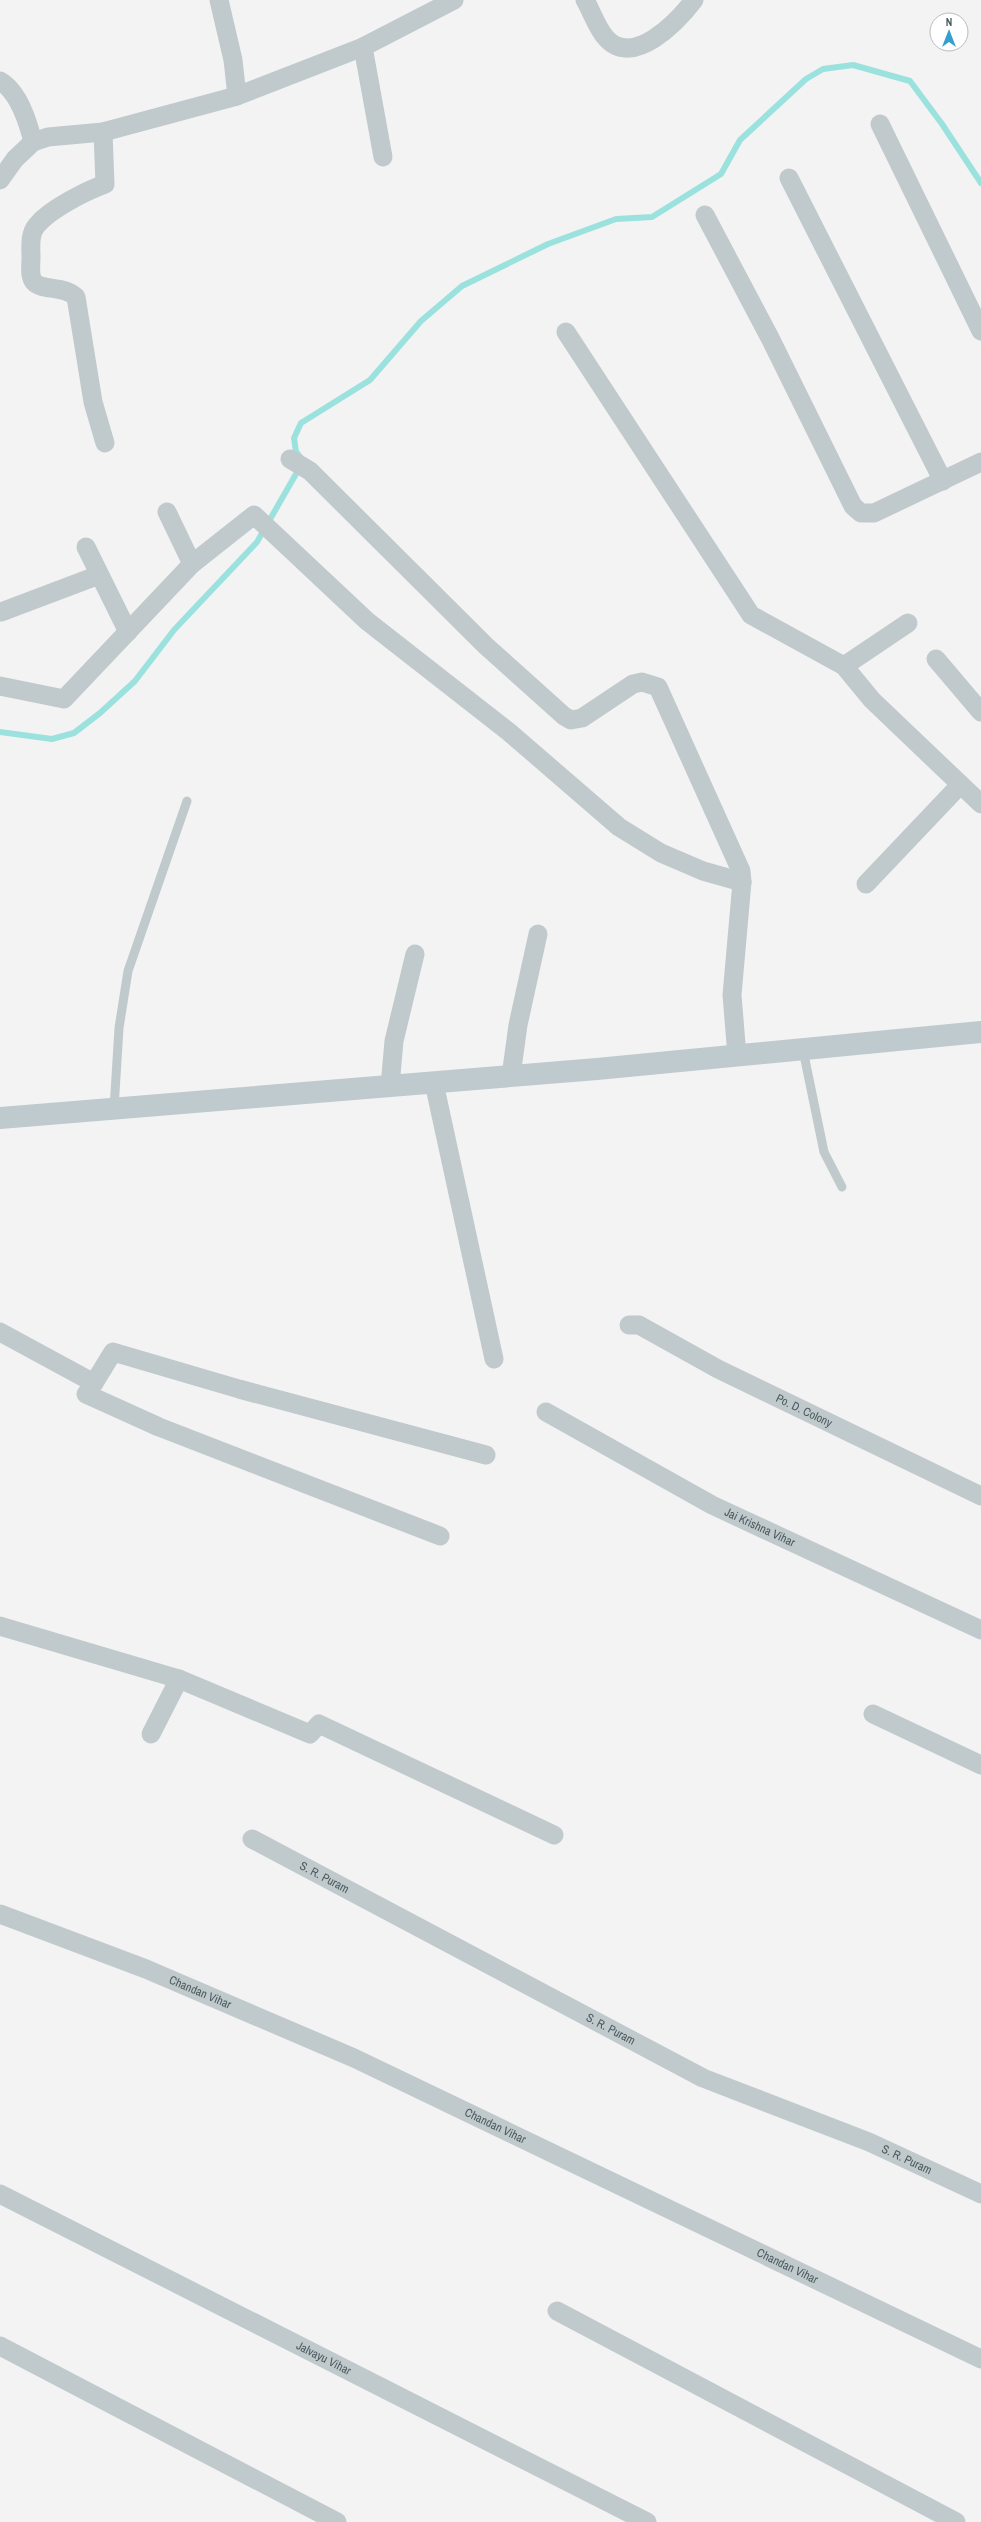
<svg xmlns="http://www.w3.org/2000/svg" width="981" height="2522" font-family="'Archivo Narrow',sans-serif">
  <rect width="100%" height="100%" fill="#f4f3f3"/>
  <g fill="none" stroke-linecap="round" stroke-linejoin="round">
    <g stroke="#9be2de" stroke-width="6">
      <polyline points="301,458 296,452 294,438 301,423 370,380 421,321 462,286 548,244 616,219 652,217 721,174 740,140 806,79 823,69 853,65 910,81 942,124 981,183"/>
      <polyline points="0,732 52,739 74,733 100,713 135,681 174,630 257,542 300,467"/>
    </g>
    <g stroke="#c0cacd" stroke-width="9">
      <polyline points="803,1050 824,1152 842,1187"/>
      <polyline points="114,1109 119,1028 128,971 187,801"/>
    </g>
    <g stroke="#c0cacd" stroke-width="19">
      <polyline points="219,0 233,60 237,96"/>
      <path d="M585,0C592,12 597,28 606,38C633,69 678,21 694,0"/>
      <polyline points="363,47 383,157"/>
      <path d="M0,81C19,92 28,122 33,142"/>
      <polyline points="880,124 981,331"/>
      <path d="M103,132L105,184C86,191 50,209 37,225C29,234 31,247 31,258C31,265 29,276 34,282C42,291 63,285 76,297L93,402L105,443"/>
      <polyline points="789,178 943,481"/>
      <polyline points="0,180 15,159 33,142 48,137 103,132 237,96 363,47 454,0"/>
      <polyline points="705,215 770,338 853,506 861,513 874,513 981,462"/>
      <polyline points="566,332 751,615 844,666 872,700 981,804"/>
      <polyline points="290,459 310,471 486,646 564,716 571,720 582,718 633,684 642,682 658,687 741,871 742,882 732,995 737,1056"/>
      <polyline points="167,512 192,564"/>
      <polyline points="86,547 128,632"/>
      <polyline points="1,612 99,575"/>
      <polyline points="936,659 981,712"/>
      <polyline points="844,666 908,623"/>
      <polyline points="0,686 64,699 192,564 254,515 367,621 509,732 619,827 661,853 703,871 742,882"/>
      <polyline points="866,884 960,785"/>
      <polyline points="511,1076 518,1025 538,934"/>
      <polyline points="434,1083 494,1359"/>
      <polyline points="390,1086 394,1041 415,954"/>
      <path id="s1" d="M629,1325H639L718,1369L981,1496"/>
      <polyline points="0,1332 94,1383 86,1394 159,1427 440,1536"/>
      <polyline points="94,1383 113,1352 239,1389 486,1455"/>
      <path id="s2" d="M546,1412L712,1505L981,1630"/>
      <polyline points="0,1626 179,1679 310,1734 319,1724 554,1835"/>
      <polyline points="873,1714 981,1765"/>
      <polyline points="151,1734 179,1679"/>
      <path id="s3" d="M252,1839L703,2078L869,2142L981,2194"/>
      <path id="s4" d="M0,1914L146,1969L354,2058L981,2359"/>
      <path id="s5" d="M0,2194L647,2522"/>
      <polyline points="557,2311 956,2522"/>
      <polyline points="0,2346 337,2522"/>
    </g>
    <polyline stroke="#becace" stroke-width="22" points="0,1118 597,1069 981,1032"/>
  </g>
  <g text-anchor="middle" dominant-baseline="central" stroke-width="4" stroke-linejoin="round" paint-order="stroke">
    <g font-size="12" fill="#4c5a5d" stroke="#fff">
      <text stroke="none"><textPath href="#s1" startOffset="196">Po. D. Colony</textPath></text>
      <text stroke="none"><textPath href="#s2" startOffset="243">Jai Krishna Vihar</textPath></text>
      <text stroke="none"><textPath href="#s3" startOffset="82">S. R. Puram</textPath></text>
      <text stroke="none"><textPath href="#s4" startOffset="215">Chandan Vihar</textPath></text>
      <text stroke="none"><textPath href="#s3" startOffset="406">S. R. Puram</textPath></text>
      <text stroke="none"><textPath href="#s4" startOffset="539">Chandan Vihar</textPath></text>
      <text stroke="none"><textPath href="#s3" startOffset="730">S. R. Puram</textPath></text>
      <text stroke="none"><textPath href="#s4" startOffset="863">Chandan Vihar</textPath></text>
      <text stroke="none"><textPath href="#s5" startOffset="363">Jalvayu Vihar</textPath></text>
    </g>
  </g>
  <g transform="translate(949 32)"><circle r="19" fill="#ffffff" stroke="#b7bdbe"/>
  <path d="M0-3L7 15L0 10L-7 15Z" fill="#339fce"/>
  <text y="-6" font-size="11" font-weight="bold" text-anchor="middle" fill="#4c5a5d">N</text>
  </g>
</svg>
